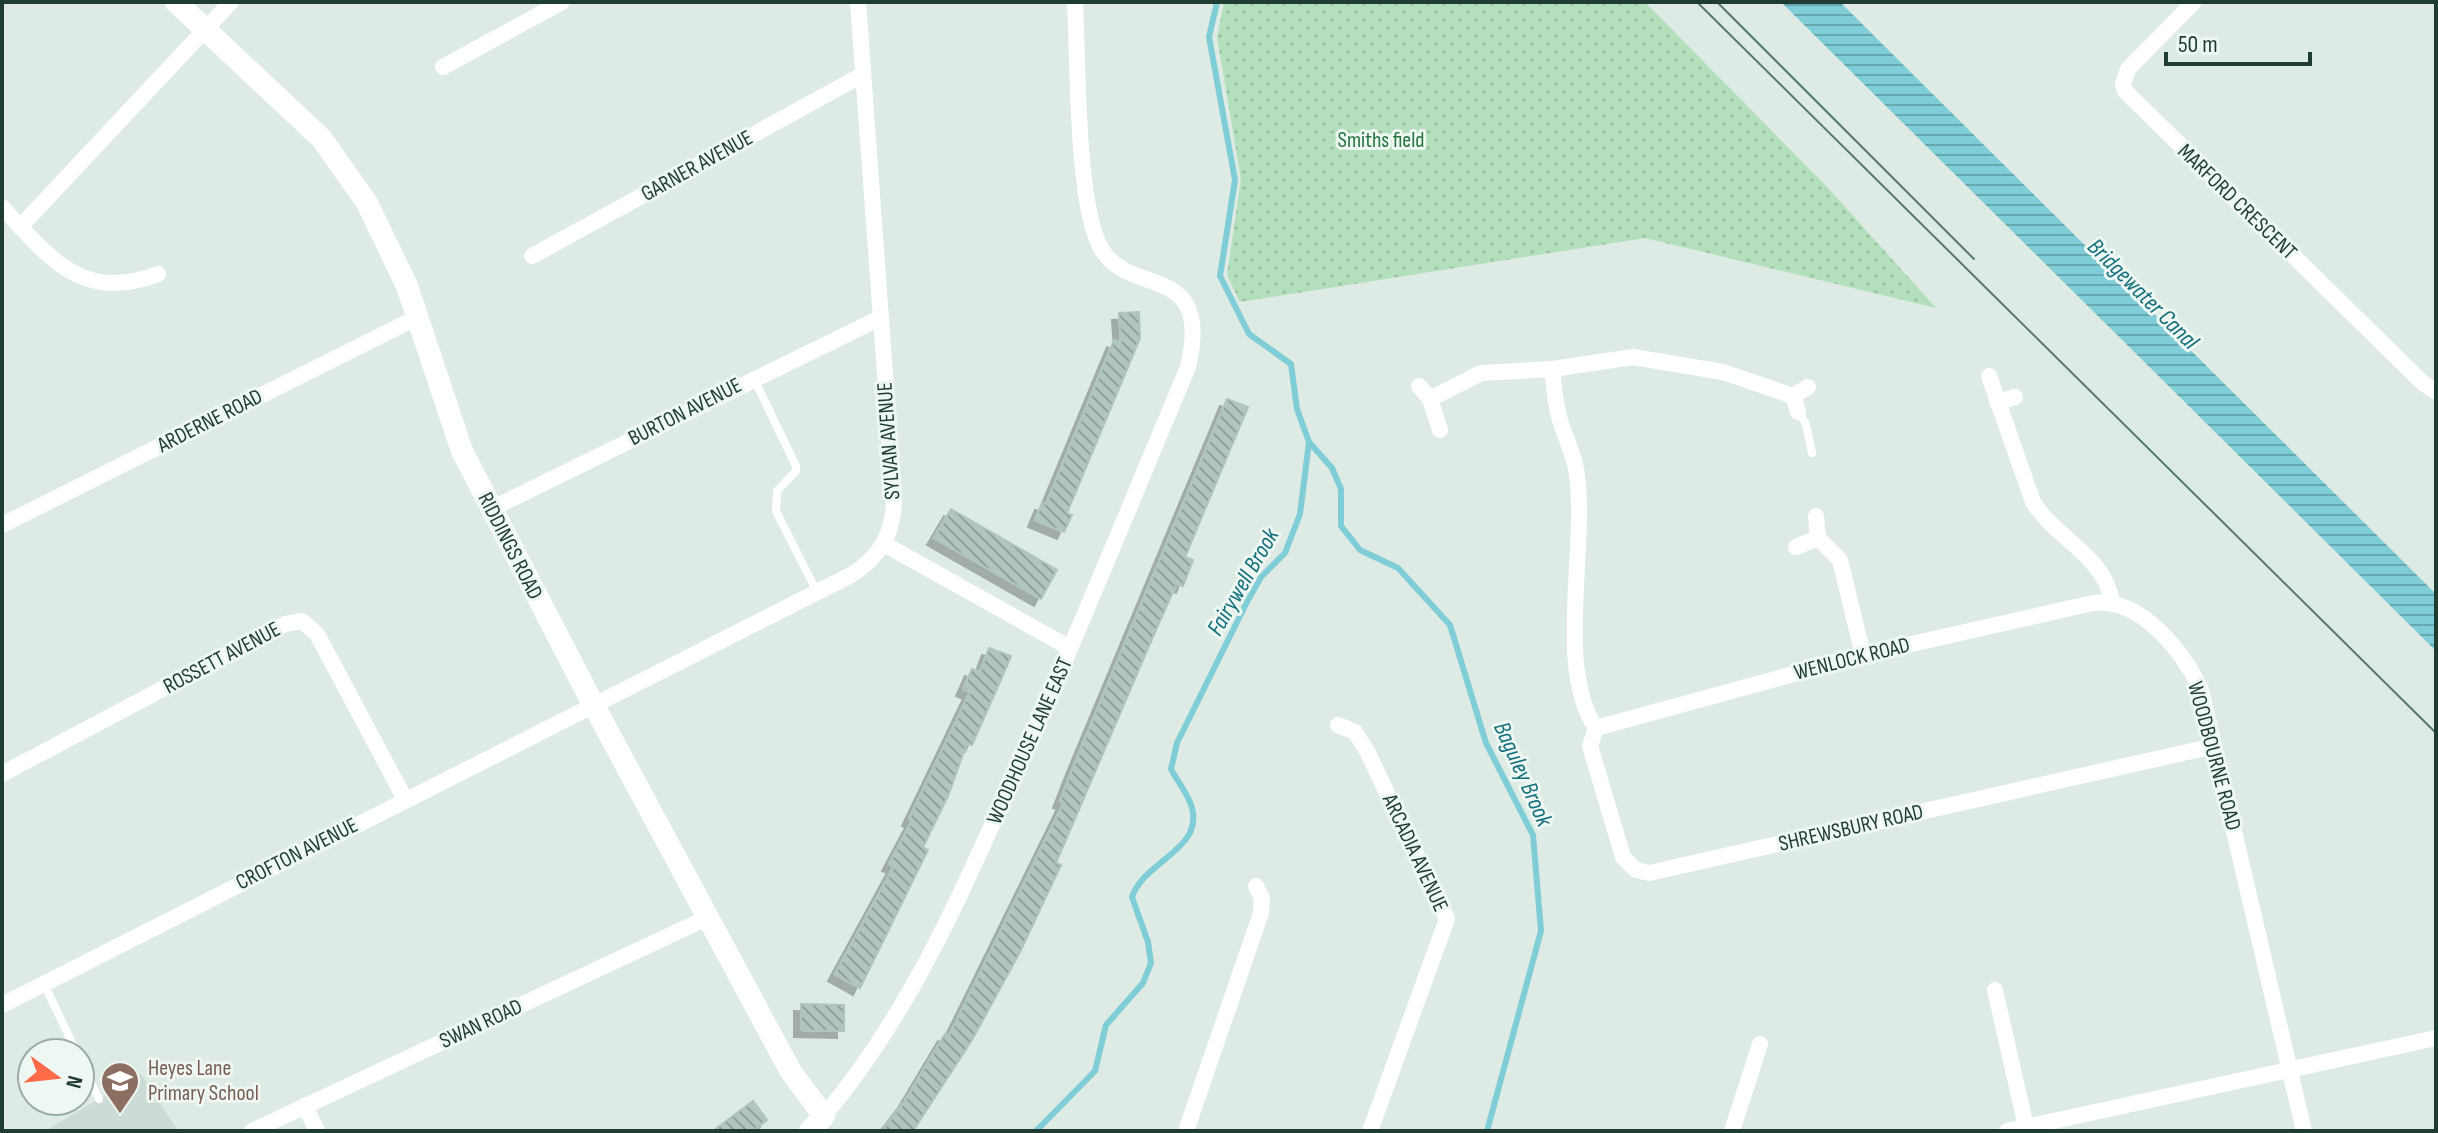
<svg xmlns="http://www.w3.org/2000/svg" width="2438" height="1133" font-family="'Sofia Sans Condensed',sans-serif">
  <defs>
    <pattern id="park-dots" width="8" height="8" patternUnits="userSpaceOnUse" patternTransform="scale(2)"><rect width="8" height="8" fill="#b4dfbd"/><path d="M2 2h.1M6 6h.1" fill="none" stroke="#9ac0a3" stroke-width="1.8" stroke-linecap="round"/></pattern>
    <pattern id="water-rules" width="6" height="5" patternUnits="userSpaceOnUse" patternTransform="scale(2)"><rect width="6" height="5" fill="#7fcdd6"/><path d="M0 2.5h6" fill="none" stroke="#67a8ae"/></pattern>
    <pattern id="building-back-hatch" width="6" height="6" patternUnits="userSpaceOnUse" patternTransform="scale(2)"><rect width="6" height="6" fill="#b3c6bd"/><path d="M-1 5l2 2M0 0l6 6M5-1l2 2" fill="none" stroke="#91a29a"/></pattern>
    <filter id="shadow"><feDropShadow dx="-7" dy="7" stdDeviation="0" flood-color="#0004"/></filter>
  </defs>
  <rect width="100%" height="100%" fill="#ddebe4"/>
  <polygon fill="#ccdbd3" points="141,1074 178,1131 45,1131"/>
  <polygon fill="url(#park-dots)" points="1224,2 1645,2 1828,188 1936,308 1645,238 1240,302 1227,275 1241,179 1217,37"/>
  <polygon fill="url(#water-rules)" points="1781,2 1840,2 2436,594 2436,651"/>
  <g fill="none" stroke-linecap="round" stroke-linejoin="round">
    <g stroke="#7fcdd6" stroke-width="6">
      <polyline points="1309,442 1332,468 1341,489 1341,526 1360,550 1398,568 1450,625 1486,743 1533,835 1541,931 1487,1131"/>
      <path d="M1036,1131L1095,1071L1106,1025L1143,983L1151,963L1148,942L1132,897C1144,861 1203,850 1192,808C1189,795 1177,781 1171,769L1177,743L1247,602L1261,577L1285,553L1300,514L1309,442L1297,409L1291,364L1249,334L1220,276L1235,180L1209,37L1217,2"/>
    </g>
  </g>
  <g fill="url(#building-back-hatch)" stroke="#afc5bb" stroke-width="2" filter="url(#shadow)">
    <polygon points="1139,312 1140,338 1067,513 1072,515 1064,532 1035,520 1042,503 1046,504 1114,340 1121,343 1119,313"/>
    <polygon points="1227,399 1248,407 1185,557 1193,560 1183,586 1177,583 1155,632 1056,863 1061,865 1020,952 972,1040 913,1131 882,1131 905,1101 945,1034 949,1036 1064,802 1060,801 1074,765"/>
    <polygon points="951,509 1057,570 1041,599 934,538"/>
    <polygon points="989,648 1011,656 1003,675 972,745 967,743 948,796 923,847 928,850 860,988 835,974 894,866 889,864 912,821 909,819 970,692 963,689 972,669 980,672"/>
    <polygon points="801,1004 844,1005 844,1031 801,1030"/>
    <polygon points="753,1101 767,1120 752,1131 713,1131"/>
  </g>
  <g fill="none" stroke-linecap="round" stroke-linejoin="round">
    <g stroke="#fff" stroke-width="8">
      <polyline points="754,379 796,466 796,471 777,491 776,511 817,592"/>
      <polyline points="1798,412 1806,424 1812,453"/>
      <polyline points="44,984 77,1053"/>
      <polyline points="80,1059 99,1099"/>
    </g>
    <g stroke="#fff" stroke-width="16">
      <polyline points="2194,2 2128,69 2123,84 2125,91 2423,383 2436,392"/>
      <polyline points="443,67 562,2"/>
      <path d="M2,207C50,258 82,303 158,274"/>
      <polyline points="20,227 231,2"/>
      <polyline points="532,256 862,75"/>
      <path d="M1552,369C1554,385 1555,402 1559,417C1564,435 1573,452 1576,469C1589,542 1554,667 1596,728"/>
      <path d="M1989,376L2033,502C2056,539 2105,556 2112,602"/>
      <polyline points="1419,386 1430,399"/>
      <polyline points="1793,396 1808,387"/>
      <polyline points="1997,402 2015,397"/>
      <polyline points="1440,430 1430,399 1481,373 1552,369 1633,357 1723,372 1793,396 1798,412"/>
      <polyline points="491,509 880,318"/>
      <polyline points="1816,516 1818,538 1840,560 1863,655"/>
      <polyline points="2,525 418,317"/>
      <polyline points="884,544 1070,648"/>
      <polyline points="1796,547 1818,538"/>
      <polyline points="1338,725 1355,732 1367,751 1447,919 1370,1131"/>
      <path d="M1596,728L1863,655L2093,603C2140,597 2183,651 2201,690L2304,1131"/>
      <polyline points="1596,728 1590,746 1623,857 1636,870 1649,873 2214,746"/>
      <polyline points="2,774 285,624 302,621 317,634 405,799"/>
      <polyline points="1995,990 2026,1127"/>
      <path d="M2,1005L851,575C880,557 894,533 894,498L858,2"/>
      <polyline points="305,1106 317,1131"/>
      <path d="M824,1116C909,1014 956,905 1010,785C1073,647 1129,507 1188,367C1213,261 1132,298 1102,250C1076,208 1078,59 1075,2"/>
      <polyline points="252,1131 709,917"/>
      <polyline points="1186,1131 1261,913 1262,898 1256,886"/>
      <polyline points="1732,1131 1760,1044"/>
      <polyline points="2007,1131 2436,1038"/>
    </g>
    <polyline stroke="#fff" stroke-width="22" points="176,2 322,139 367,203 407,286 462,451 593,704 791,1072 824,1116 810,1131"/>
    <g stroke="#57786d" stroke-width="2">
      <polyline points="1697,2 2436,733"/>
      <polyline points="1717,2 1974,259"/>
    </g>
  </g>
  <defs>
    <symbol id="school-pin" viewBox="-11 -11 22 30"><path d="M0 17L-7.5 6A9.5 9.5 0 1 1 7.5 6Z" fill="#8d6e63" stroke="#eef7f2"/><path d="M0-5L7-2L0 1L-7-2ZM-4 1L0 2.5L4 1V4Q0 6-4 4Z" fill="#fff"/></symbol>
  </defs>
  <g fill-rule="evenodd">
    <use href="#school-pin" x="98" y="1059" width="44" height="60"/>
  </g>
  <g text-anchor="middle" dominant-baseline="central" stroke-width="6" stroke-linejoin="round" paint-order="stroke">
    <g font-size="22" fill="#247640" stroke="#eef7f2">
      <text x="1381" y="140">Smiths field</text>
    </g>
    <g font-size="22" fill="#1e3c32" stroke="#eef7f2">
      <text transform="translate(697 166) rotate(-29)">GARNER AVENUE</text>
      <text transform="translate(2237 202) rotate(44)">MARFORD CRESCENT</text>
      <text transform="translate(685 412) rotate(-27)">BURTON AVENUE</text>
      <text transform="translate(210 421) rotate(-27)">ARDERNE ROAD</text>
      <text transform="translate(889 441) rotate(-94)">SYLVAN AVENUE</text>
      <text transform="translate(510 546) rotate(63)">RIDDINGS ROAD</text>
      <text transform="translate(222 658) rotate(-28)">ROSSETT AVENUE</text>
      <text transform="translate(1852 659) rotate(-14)">WENLOCK ROAD</text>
      <text transform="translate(1030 741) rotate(-66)">WOODHOUSE LANE EAST</text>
      <text transform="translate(2214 756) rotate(75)">WOODBOURNE ROAD</text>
      <text transform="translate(1851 828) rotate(-13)">SHREWSBURY ROAD</text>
      <text transform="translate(1415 853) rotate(65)">ARCADIA AVENUE</text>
      <text transform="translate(297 854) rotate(-27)">CROFTON AVENUE</text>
      <text transform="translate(481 1024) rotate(-25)">SWAN ROAD</text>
    </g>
    <g font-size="22" fill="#785e54" stroke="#eef7f2" text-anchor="start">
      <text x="148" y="1068">Heyes Lane<tspan x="148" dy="25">Primary School</tspan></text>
    </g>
    <g font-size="24" font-style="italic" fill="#13707c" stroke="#eef7f2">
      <text transform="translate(2143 294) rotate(45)">Bridgewater Canal</text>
      <text transform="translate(1243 582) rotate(-60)">Fairywell Brook</text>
      <text transform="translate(1523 774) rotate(66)">Baguley Brook</text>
    </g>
  </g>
  <rect width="2438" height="1133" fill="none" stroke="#1e3c32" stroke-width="8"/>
  <g transform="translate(56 1077) rotate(105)"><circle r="38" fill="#eef7f2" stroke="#9baca5" stroke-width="2"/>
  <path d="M0-6L14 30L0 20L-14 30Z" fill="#ff6b48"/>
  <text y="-12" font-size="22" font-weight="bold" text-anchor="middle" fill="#1e3c32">N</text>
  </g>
  <path d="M2166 52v12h144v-12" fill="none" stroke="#1e3c32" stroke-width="4"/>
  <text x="2178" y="52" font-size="24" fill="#1e3c32" stroke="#eef7f2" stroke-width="6" paint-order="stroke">50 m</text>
</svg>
